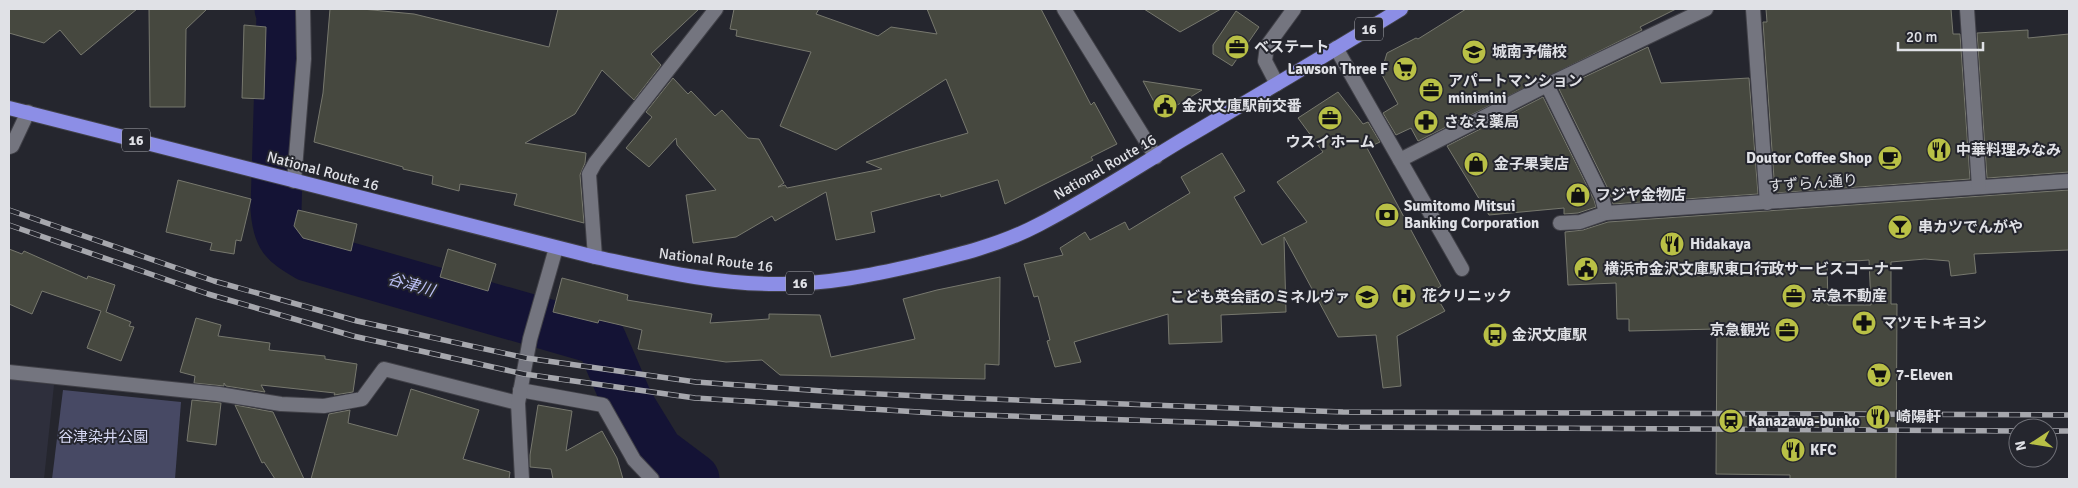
<svg xmlns="http://www.w3.org/2000/svg" width="2078" height="488" font-family="Signika,'Noto Sans JP',sans-serif">
  <rect width="100%" height="100%" fill="#25262e"/>
  <polygon fill="#2e2f3c" points="9,379 54,385 44,479 9,479"/>
  <polygon fill="#474964" points="63,390 181,402 175,479 52,479"/>
  <g fill="none" stroke-linecap="round" stroke-linejoin="round">
    <path stroke="#141335" stroke-width="51" d="M280,9L282,14L276,209C278,237 284,242 308,256L601,340L628,403L658,452L694,479"/>
  </g>
  <g fill="#46483f" stroke="#77786e" fill-rule="evenodd">
    <polygon points="9,9 137,9 81,55 60,30 44,43 9,33"/>
    <polygon points="149,9 207,9 186,29 185,107 150,107"/>
    <polygon points="330,9 362,9 414,14 549,47 558,9 699,9 651,54 661,65 634,100 602,70 575,114 525,143 586,153 585,163 580,175 584,223 514,205 517,194 460,184 459,191 432,184 433,176 403,169 403,167 314,142 323,93"/>
    <polygon points="734,9 819,9 816,14 878,36 891,27 937,34 927,9 1041,9 1091,105 1094,102 1117,144 1091,157 1093,160 1005,204 998,180 997,180 941,197 940,194 871,212 875,232 836,240 826,192 775,221 772,216 736,237 693,243 686,195 716,190 677,145 676,138 649,167 626,148 652,117 646,112 673,78 688,94 691,91 715,116 722,110 748,138 759,139 784,183 778,187 785,185 787,188 882,169 866,162 968,133 946,79 836,150 780,126 811,52 736,36 737,30 730,29"/>
    <polygon points="1144,9 1221,9 1180,32"/>
    <polygon points="1466,9 1676,9 1640,27 1642,30 1418,141 1411,128 1396,135 1383,113 1398,104 1381,73 1387,53 1416,38 1418,39"/>
    <polygon points="1766,9 1951,9 1953,34 1960,34 1970,179 1775,193 1763,22 1767,22"/>
    <polygon points="1236,11 1259,27 1232,66 1213,54 1213,45"/>
    <polygon points="244,25 266,27 264,99 242,98"/>
    <polygon points="2028,30 2028,38 2069,34 2069,172 1987,178 1977,33"/>
    <polygon points="1648,47 1661,83 1749,78 1758,194 1613,204 1610,193 1559,89"/>
    <polygon points="1143,81 1202,90 1161,115"/>
    <polygon points="1338,92 1363,124 1368,122 1380,142 1367,148 1441,286 1433,291 1445,311 1397,336 1401,386 1383,388 1376,335 1338,337 1284,237 1286,312 1221,315 1222,342 1169,344 1168,314 1074,342 1081,362 1055,367 1047,341 1050,340 1038,296 1034,297 1024,264 1063,255 1060,248 1085,232 1090,240 1125,222 1129,230 1190,193 1181,177 1222,153 1245,191 1234,197 1262,245 1307,222 1277,182 1323,152 1298,118"/>
    <polygon points="1543,97 1594,200 1596,207 1578,213 1564,214 1564,208 1489,215 1447,146"/>
    <polygon points="178,180 251,199 241,241 236,240 234,254 210,250 212,243 166,232"/>
    <path d="M2069,190V250L1974,254L1976,273L1951,276L1949,261L1925,259L1891,262V304H1897L1896,479H1790V475L1716,474L1717,329L1629,331V319H1617L1616,283L1568,285L1565,232L1583,230L1608,222ZM1869,260L1871,305H1828L1827,263Z"/>
    <polygon points="298,210 357,224 351,251 303,238 294,226"/>
    <polygon points="9,249 22,254 24,251 87,279 88,276 115,285 106,312 131,322 129,326 134,327 121,361 87,348 101,311 42,291 32,314 9,304"/>
    <polygon points="448,249 496,264 488,291 440,277"/>
    <polygon points="1000,277 999,365 985,364 985,379 780,375 762,360 726,362 638,349 642,330 599,320 598,323 553,312 562,278 628,295 627,300 712,314 710,323 769,319 769,314 820,315 831,357 915,339 903,299 937,290"/>
    <polygon points="196,318 221,325 218,336 270,343 269,350 325,356 325,359 357,364 353,392 334,395 335,393 261,385 265,392 226,386 224,383 224,386 194,383 195,376 180,372"/>
    <polygon points="411,389 479,410 463,459 510,472 509,479 311,479 329,414 350,410 348,423 397,436"/>
    <polygon points="192,400 221,403 216,445 187,441"/>
    <polygon points="235,405 273,412 304,479 275,479 264,462 262,463"/>
    <polygon points="538,405 572,411 566,451 602,431 617,458 623,479 553,479 551,469 530,467 530,455"/>
  </g>
  <g fill="none" stroke-linecap="round" stroke-linejoin="round">
    <defs>
      <polyline id="pedestrian" points="1560,223 1580,222 1606,213 2069,181"/>
      <g id="minor">
        <polyline points="1753,9 1767,203"/>
        <polyline points="1967,9 1979,187"/>
        <polyline points="1277,84 1265,61 1267,46 1294,9"/>
        <polyline points="1547,85 1602,197 1606,213"/>
        <polyline points="9,147 12,146 28,112"/>
        <polyline points="1400,160 1547,85 1706,9"/>
        <polyline points="294,181 304,59 303,9"/>
        <polyline points="595,257 589,174 595,163 716,9"/>
        <polyline points="9,372 219,394 281,404 324,406 362,399 384,369 518,403"/>
        <polyline points="520,390 603,405 634,460 652,479"/>
        <polyline points="522,479 518,403 530,339 556,248"/>
      </g>
      <g id="tertiary">
        <polyline points="1064,9 1156,157"/>
        <polyline points="1336,48 1462,269"/>
      </g>
      <path id="trunk" d="M9,108L595,257C656,270 718,285 782,284C828,284 872,275 916,265C958,255 1000,245 1038,225C1087,200 1134,169 1182,140C1255,97 1328,54 1401,9"/>
    </defs>
    <use href="#pedestrian" stroke="#414148" stroke-width="16"/>
    <use href="#minor" stroke="#414148" stroke-width="16"/>
    <use href="#tertiary" stroke="#414148" stroke-width="16"/>
    <use href="#trunk" stroke="#414148" stroke-width="16"/>
    <use href="#pedestrian" stroke="#74757f" stroke-width="14"/>
    <use href="#minor" stroke="#74757f" stroke-width="14"/>
    <use href="#tertiary" stroke="#74757f" stroke-width="14"/>
    <use href="#trunk" stroke="#8c8ee6" stroke-width="14"/>
    <defs>
      <g id="rail">
        <polyline points="9,210 214,281 357,321 526,358 696,382 837,392 964,398 1343,412 2069,415"/>
        <polyline points="9,225 208,294 353,336 524,374 695,398 951,414 1341,427 2018,431"/>
        <polyline points="2048,431 2069,431"/>
      </g>
    </defs>
    <use href="#rail" stroke="#a6a7ad" stroke-width="5.5"/>
    <use href="#rail" stroke="#25262e" stroke-width="4" stroke-dasharray="11" stroke-linecap="butt"/>
  </g>
  <defs>
    <symbol id="office-disc" viewBox="-11 -11 22 22"><circle r="9.5" fill="#b9c046" stroke="#25262e"/><path d="M-6-3h4V-5.5h4V-3h4V5H-6ZM-1-4.5V-3h2v-1.5ZM-6 0V1H6V0Z" fill="#111"/></symbol>
    <symbol id="school-disc" viewBox="-11 -11 22 22"><circle r="9.5" fill="#b9c046" stroke="#25262e"/><path d="M0-5L7-2L0 1L-7-2ZM-4 1L0 2.5L4 1V4Q0 6-4 4Z" fill="#111"/></symbol>
    <symbol id="supermarket-disc" viewBox="-11 -11 22 22"><circle r="9.5" fill="#b9c046" stroke="#25262e"/><path d="M-6-5.5h2.5l.6 2H6L4.5 2H-2.5L-4.4-4H-6ZM-1.5 3.2a1.3 1.3 0 1 0 .1 0ZM3 3.2a1.3 1.3 0 1 0 .1 0Z" fill="#111"/></symbol>
    <symbol id="civic-disc" viewBox="-11 -11 22 22"><circle r="9.5" fill="#b9c046" stroke="#25262e"/><path d="M-.6-6.5H3V-4.5H.6V-3L4-1V1h2V6H-6V1h2V-1L-.6-3ZM-1.2 2.5V6h2.4V2.5Z" fill="#111"/></symbol>
    <symbol id="pharmacy-disc" viewBox="-11 -11 22 22"><circle r="9.5" fill="#b9c046" stroke="#25262e"/><path d="M-2-6h4v4h4v4h-4v4h-4v-4h-4v-4h4Z" fill="#111"/></symbol>
    <symbol id="restaurant-disc" viewBox="-11 -11 22 22"><circle r="9.5" fill="#b9c046" stroke="#25262e"/><path d="M-5-6h1v4h1v-4h1v4h1v-4h1v5L-1.5 .5V6h-2V.5L-5-1ZM5-6V6H3V1.5H1.5Q1.5-4 5-6Z" fill="#111"/></symbol>
    <symbol id="cafe-disc" viewBox="-11 -11 22 22"><circle r="9.5" fill="#b9c046" stroke="#25262e"/><path d="M-5.5-4.5H6V0H3Q3 3.5 0 3.5H-2.5Q-5.5 3.5-5.5 0ZM3-3.2v2h1.7v-2ZM-6 4.5H4V6H-6Z" fill="#111"/></symbol>
    <symbol id="shop-disc" viewBox="-11 -11 22 22"><circle r="9.5" fill="#b9c046" stroke="#25262e"/><path d="M-5-2.5h2.3a2.7 3.5 0 0 1 5.4 0H5L5.5 6h-11ZM-1.5-2.5h3a1.5 2.3 0 0 0-3 0Z" fill="#111"/></symbol>
    <symbol id="bank-disc" viewBox="-11 -11 22 22"><circle r="9.5" fill="#b9c046" stroke="#25262e"/><path d="M-6-4H6V4H-6ZM0-2.3a2.3 2.3 0 1 0 0 4.6a2.3 2.3 0 1 0 0-4.6Z" fill="#111"/></symbol>
    <symbol id="bar-disc" viewBox="-11 -11 22 22"><circle r="9.5" fill="#b9c046" stroke="#25262e"/><path d="M-6-5H6L.8 .8V4.5H3.5V6h-7V4.5H-.8V.8Z" fill="#111"/></symbol>
    <symbol id="hospital-disc" viewBox="-11 -11 22 22"><circle r="9.5" fill="#b9c046" stroke="#25262e"/><path d="M-5-5h3v3.5h4V-5h3V5h-3V1.5h-4V5h-3Z" fill="#111"/></symbol>
    <symbol id="bus-disc" viewBox="-11 -11 22 22"><circle r="9.5" fill="#b9c046" stroke="#25262e"/><path d="M-5-6H5V4H4V6H2V4H-2V6H-4V4H-5ZM-3.5-4V0h7V-4ZM-3.5 1.2v1.5H-2V1.2ZM2 1.2v1.5H3.5V1.2Z" fill="#111"/></symbol>
    <symbol id="station-disc" viewBox="-11 -11 22 22"><circle r="9.5" fill="#b9c046" stroke="#25262e"/><path d="M-3-6H3Q5-6 5-4V2Q5 4 3 4L4.5 6H3L1.5 4h-3L-3 6H-4.5L-3 4Q-5 4-5 2V-4Q-5-6-3-6ZM-3.5-4v3h7v-3ZM-3.5 1v1.5H-2V1ZM2 1v1.5H3.5V1Z" fill="#111"/></symbol>
  </defs>
  <g fill-rule="evenodd">
    <use href="#office-disc" x="1223" y="33" width="28" height="28"/>
    <use href="#school-disc" x="1460" y="38" width="28" height="28"/>
    <use href="#supermarket-disc" x="1391" y="55" width="28" height="28"/>
    <use href="#office-disc" x="1417" y="76" width="28" height="28"/>
    <use href="#civic-disc" x="1151" y="92" width="28" height="28"/>
    <use href="#office-disc" x="1316" y="104" width="28" height="28"/>
    <use href="#pharmacy-disc" x="1412" y="108" width="28" height="28"/>
    <use href="#restaurant-disc" x="1925" y="136" width="28" height="28"/>
    <use href="#cafe-disc" x="1876" y="144" width="28" height="28"/>
    <use href="#shop-disc" x="1462" y="150" width="28" height="28"/>
    <use href="#shop-disc" x="1564" y="181" width="28" height="28"/>
    <use href="#bank-disc" x="1373" y="201" width="28" height="28"/>
    <use href="#bar-disc" x="1886" y="213" width="28" height="28"/>
    <use href="#restaurant-disc" x="1658" y="230" width="28" height="28"/>
    <use href="#civic-disc" x="1572" y="255" width="28" height="28"/>
    <use href="#hospital-disc" x="1390" y="282" width="28" height="28"/>
    <use href="#office-disc" x="1780" y="282" width="28" height="28"/>
    <use href="#school-disc" x="1353" y="283" width="28" height="28"/>
    <use href="#pharmacy-disc" x="1850" y="309" width="28" height="28"/>
    <use href="#office-disc" x="1773" y="316" width="28" height="28"/>
    <use href="#bus-disc" x="1481" y="321" width="28" height="28"/>
    <use href="#supermarket-disc" x="1865" y="361" width="28" height="28"/>
    <use href="#restaurant-disc" x="1864" y="403" width="28" height="28"/>
    <use href="#station-disc" x="1717" y="407" width="28" height="28"/>
    <use href="#restaurant-disc" x="1779" y="436" width="28" height="28"/>
  </g>
  <g text-anchor="middle" dominant-baseline="central" stroke-width="4" stroke-linejoin="round" paint-order="stroke">
    <g fill="#25262e" stroke="#a8a9af" stroke-width="1">
      <rect x="1355" y="17.5" width="28" height="23" rx="4"/>
      <rect x="122" y="128.5" width="28" height="23" rx="4"/>
      <rect x="786" y="271.5" width="28" height="23" rx="4"/>
    </g>
    <g font-size="14" font-weight="bold" fill="#e0e1e6">
      <text x="1369" y="29">16</text>
      <text x="136" y="140">16</text>
      <text x="800" y="283">16</text>
    </g>
    <g font-size="15" font-weight="bold" fill="#e0e1e6" stroke="#25262e" text-anchor="start">
      <text x="1254" y="47">ベステート</text>
      <text x="1492" y="52">城南予備校</text>
      <text x="1388" y="69" text-anchor="end">Lawson Three F</text>
      <text x="1448" y="81">アパートマンション<tspan x="1448" dy="17">minimini</tspan></text>
      <text x="1182" y="106">金沢文庫駅前交番</text>
      <text x="1444" y="122">さなえ薬局</text>
      <text x="1330" y="142" text-anchor="middle">ウスイホーム</text>
      <text x="1956" y="150">中華料理みなみ</text>
      <text x="1872" y="158" text-anchor="end">Doutor Coffee Shop</text>
      <text x="1494" y="164">金子果実店</text>
      <text x="1596" y="195">フジヤ金物店</text>
      <text x="1404" y="206">Sumitomo Mitsui<tspan x="1404" dy="17">Banking Corporation</tspan></text>
      <text x="1918" y="227">串カツでんがや</text>
      <text x="1690" y="244">Hidakaya</text>
      <text x="1604" y="269">横浜市金沢文庫駅東口行政サービスコーナー</text>
      <text x="1422" y="296">花クリニック</text>
      <text x="1812" y="296">京急不動産</text>
      <text x="1350" y="297" text-anchor="end">こども英会話のミネルヴァ</text>
      <text x="1882" y="323">マツモトキヨシ</text>
      <text x="1770" y="330" text-anchor="end">京急観光</text>
      <text x="1512" y="335">金沢文庫駅</text>
      <text x="1896" y="375">7-Eleven</text>
      <text x="1896" y="417">崎陽軒</text>
      <text x="1748" y="421">Kanazawa-bunko</text>
      <text x="1810" y="450">KFC</text>
    </g>
    <g font-size="15" fill="#e0e1e6" stroke="#25262e">
      <text transform="translate(1105 167) rotate(-30)">National Route 16</text>
      <text transform="translate(323 171) rotate(15)">National Route 16</text>
      <text transform="translate(1813 183) rotate(-4)">すずらん通り</text>
      <text transform="translate(716 260) rotate(7)">National Route 16</text>
    </g>
    <g font-size="15" fill="#d6d8f4" stroke="#25262e">
      <text x="103" y="437">谷津染井公園</text>
    </g>
    <g font-size="16" font-style="italic" fill="#bbc0f5" stroke="#25262e">
      <text transform="translate(411 285) rotate(16)">谷津川</text>
    </g>
  </g>
  <rect width="2078" height="488" fill="none" stroke="#e0e1e6" stroke-width="20"/>
  <g transform="translate(2033 443) rotate(258)"><circle r="24" fill="#25262e" stroke="#707178"/>
  <path d="M0-4L9 19L0 12L-9 19Z" fill="#b9c046"/>
  <text y="-8" font-size="14" font-weight="bold" text-anchor="middle" fill="#e0e1e6">N</text>
  </g>
  <path d="M1898 42v8h85v-8" fill="none" stroke="#e0e1e6" stroke-width="2.5"/>
  <text x="1906" y="42" font-size="15" fill="#e0e1e6" stroke="#25262e" stroke-width="4" paint-order="stroke">20 m</text>
</svg>
